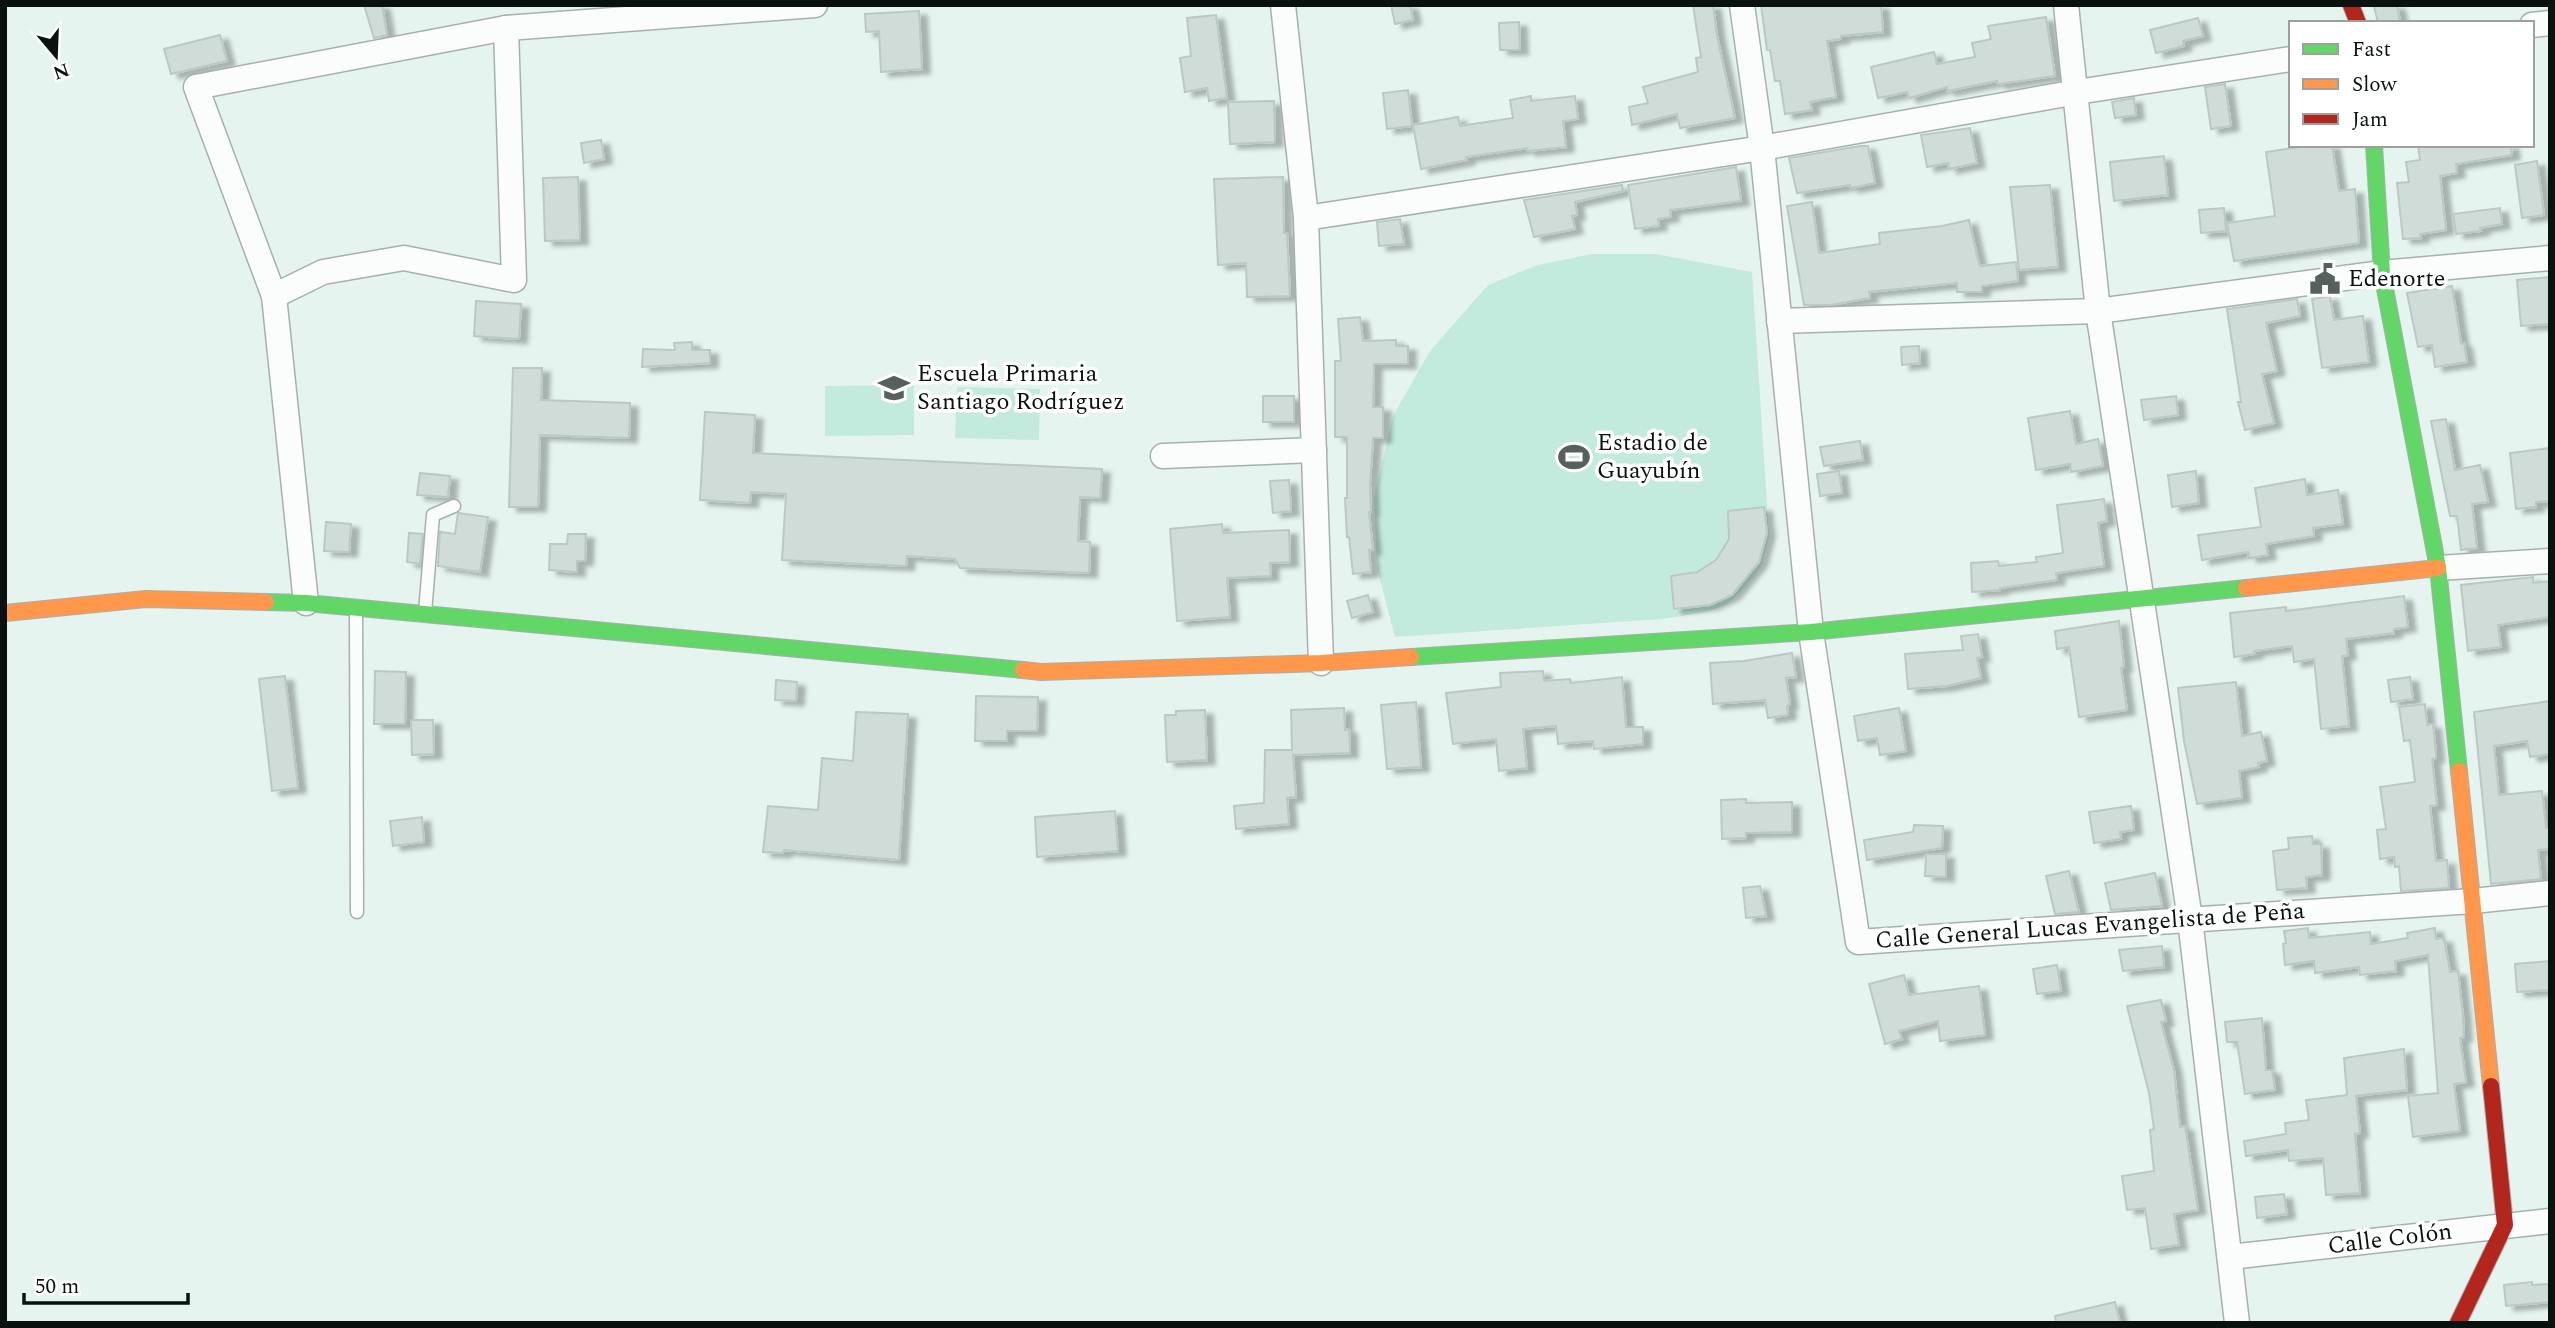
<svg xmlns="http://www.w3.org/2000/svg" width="2555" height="1328" font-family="Spectral,serif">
  <defs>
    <filter id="shadow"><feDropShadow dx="8" dy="4.5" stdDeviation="2" flood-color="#0004"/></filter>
  </defs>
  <rect width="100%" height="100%" fill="#e5f4ef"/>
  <g fill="#c2ebdd">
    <polygon points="1592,254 1656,254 1752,272 1769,536 1761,567 1744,588 1728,604 1707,612 1662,619 1395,637 1377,568 1374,498 1393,416 1430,351 1488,285 1538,265"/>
    <polygon points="914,385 914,435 825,436 825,386"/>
    <polygon points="957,387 1040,389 1039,440 955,438"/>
  </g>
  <g fill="#d0dcd8" stroke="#bcc8c4" stroke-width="2" filter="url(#shadow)">
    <polygon points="364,5 382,5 387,35 374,38"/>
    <polygon points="1391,5 1410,5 1413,20 1395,24"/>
    <polygon points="1693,5 1713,5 1717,36 1735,118 1680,128 1677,114 1632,125 1629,107 1648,103 1643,87 1698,72 1696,58 1701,57"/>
    <polygon points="1761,5 1881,5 1883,32 1841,36 1841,39 1827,41 1836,97 1810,102 1812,110 1785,114 1780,81 1775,81 1770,50 1767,50"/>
    <polygon points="2397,5 2400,21 2378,23 2374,6"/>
    <polygon points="919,11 922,69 881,72 879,31 866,32 865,14"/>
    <polygon points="1216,15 1227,98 1209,101 1207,88 1185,92 1180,58 1191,56 1187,18"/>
    <polygon points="2046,17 2055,76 1998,84 1997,81 1947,91 1947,87 1909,98 1907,92 1878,98 1871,67 1934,52 1937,64 1975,57 1972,43 1991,39 1988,26"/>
    <polygon points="2198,18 2203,36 2183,41 2184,46 2156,53 2150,30"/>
    <polygon points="1519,22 1520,50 1500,50 1499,23"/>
    <polygon points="220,35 227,61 171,74 164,49"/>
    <polygon points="2225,84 2231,126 2211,129 2205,87"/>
    <polygon points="1408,90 1412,126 1387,129 1383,93"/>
    <polygon points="1531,96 1531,101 1575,96 1578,119 1563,121 1566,147 1528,151 1527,148 1466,157 1467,160 1421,169 1413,125 1458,117 1460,126 1513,118 1510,100"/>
    <polygon points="2134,98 2136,115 2115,118 2112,102"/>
    <polygon points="1274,101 1275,142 1230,144 1228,102"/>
    <polygon points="1970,128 1977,163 1949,169 1948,163 1927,167 1921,135"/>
    <polygon points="601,140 604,159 584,163 581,143"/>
    <polygon points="2314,145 2332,145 2339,191 2355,189 2359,243 2234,261 2227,223 2275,216 2266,152"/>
    <polygon points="2418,145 2511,145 2512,155 2456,164 2457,173 2440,176 2446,230 2420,234 2421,238 2403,239 2397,183 2409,182 2406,162 2420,160"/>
    <polygon points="1860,146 1868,146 1875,183 1851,188 1850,185 1797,193 1789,158"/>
    <polygon points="2164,156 2168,195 2114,201 2110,162"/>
    <polygon points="2537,161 2544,215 2522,218 2515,165"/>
    <polygon points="1736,167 1741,201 1670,210 1671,217 1658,219 1659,226 1635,229 1628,185"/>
    <polygon points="578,177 580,240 545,241 543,178"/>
    <polygon points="1283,177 1284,233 1287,233 1290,296 1247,297 1246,263 1218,265 1214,179"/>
    <polygon points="1622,185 1623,191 1575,202 1577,215 1572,216 1575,229 1534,237 1524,200"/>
    <polygon points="2050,185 2058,267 2019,270 2010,187"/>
    <polygon points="1812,202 1819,253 1880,244 1879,233 1942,226 1969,220 1979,264 1981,266 2016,262 2018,281 1982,286 1982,292 1957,292 1957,283 1869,292 1870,298 1830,305 1804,305 1787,206"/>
    <polygon points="2224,208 2226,231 2201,233 2199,210"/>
    <polygon points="2500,208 2502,224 2480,228 2481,231 2456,234 2453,214"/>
    <polygon points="1400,219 1404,244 1379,246 1377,222"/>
    <polygon points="2550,277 2550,324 2521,326 2517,280"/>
    <polygon points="2452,286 2461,344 2464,343 2467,362 2435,367 2432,345 2418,347 2407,293"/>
    <polygon points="2330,296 2334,320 2363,316 2369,362 2322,368 2312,299"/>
    <polygon points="2297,299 2300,316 2266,323 2277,371 2262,374 2274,423 2245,430 2238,402 2241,402 2227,309"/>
    <polygon points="476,301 521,304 519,339 474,336"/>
    <polygon points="1360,317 1363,341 1396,340 1396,346 1408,346 1408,364 1374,364 1373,407 1383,407 1383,438 1373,438 1370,484 1371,512 1369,512 1373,550 1369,550 1371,572 1353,574 1349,537 1347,537 1345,498 1347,498 1347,437 1335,437 1335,361 1341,361 1338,319"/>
    <polygon points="692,342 692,350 710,350 710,363 642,367 643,349 675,350 674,343"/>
    <polygon points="1919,346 1920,363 1902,365 1901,347"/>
    <polygon points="513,368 542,368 541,400 630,403 629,438 540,435 538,507 509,507"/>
    <rect x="1263" y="396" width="31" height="26"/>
    <polygon points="2176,396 2178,415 2144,420 2141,400"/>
    <polygon points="2070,411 2076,444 2098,439 2103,466 2071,472 2070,464 2036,470 2028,418"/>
    <polygon points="705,412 755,415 753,453 1102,469 1100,498 1080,497 1078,541 1090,542 1089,573 960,568 955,559 907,556 906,566 782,560 786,494 751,492 750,503 700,500"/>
    <polygon points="2446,419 2455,470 2480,465 2488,502 2472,504 2477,548 2461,550 2457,516 2450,516 2431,421"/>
    <polygon points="1860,441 1863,460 1824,466 1820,447"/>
    <polygon points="2550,448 2550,501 2536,502 2536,507 2516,509 2510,453"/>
    <polygon points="1839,471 1842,493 1820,496 1817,474"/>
    <polygon points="2196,471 2199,503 2172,507 2168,475"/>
    <polygon points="420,473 450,476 448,497 417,495"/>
    <polygon points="2305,479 2307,495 2338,490 2343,524 2313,528 2314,536 2266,544 2268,555 2249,558 2248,552 2202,560 2198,535 2261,527 2255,488"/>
    <polygon points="1289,480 1291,511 1273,513 1270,481"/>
    <polygon points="2104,499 2107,521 2098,523 2104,566 2056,573 2057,580 2000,588 2000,590 1972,592 1971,563 1998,561 1999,566 2037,562 2036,557 2063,553 2057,505"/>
    <polygon points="1764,507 1767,533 1759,562 1732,595 1710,605 1674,609 1671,576 1697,572 1716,560 1729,539 1728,511"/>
    <polygon points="458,513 488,517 480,572 438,566 440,532 455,534"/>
    <polygon points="326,522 351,524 349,552 324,551"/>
    <polygon points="1222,524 1223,533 1289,530 1290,562 1270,563 1271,576 1227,578 1230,617 1177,621 1170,529"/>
    <polygon points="409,533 423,534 420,564 407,562"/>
    <polygon points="568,534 586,534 585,561 577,561 577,572 549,570 550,544 567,544"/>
    <polygon points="2533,577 2533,583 2550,581 2550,617 2498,625 2501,647 2468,651 2461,585"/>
    <polygon points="1368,595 1373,612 1352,618 1347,601"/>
    <polygon points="2404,596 2408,627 2394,629 2394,633 2346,639 2348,655 2342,656 2349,726 2321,729 2314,659 2294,662 2292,646 2254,651 2255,654 2234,657 2230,613 2286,607 2286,611"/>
    <polygon points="2119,621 2124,667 2121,668 2127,710 2079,717 2069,647 2057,649 2055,631"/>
    <polygon points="1978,634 1982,657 1977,658 1981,678 1947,686 1908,689 1905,654 1963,650 1961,636"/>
    <polygon points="1792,653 1796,677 1786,678 1790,704 1787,706 1788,715 1768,718 1765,700 1713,704 1710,663 1744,661"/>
    <polygon points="375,671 406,672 405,724 374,724"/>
    <polygon points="1543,671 1544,681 1570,679 1571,683 1622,677 1626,727 1643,727 1643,744 1594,749 1593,741 1558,744 1556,726 1523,729 1527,768 1499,771 1496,739 1453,744 1446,693 1501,687 1500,673"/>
    <polygon points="285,676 298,788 272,791 259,679"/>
    <polygon points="2410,677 2413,699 2391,702 2388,680"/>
    <polygon points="776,680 797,682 796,701 775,700"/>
    <polygon points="2236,682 2242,736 2261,732 2267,761 2258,763 2259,767 2239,771 2242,798 2197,804 2184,741 2178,688"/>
    <polygon points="976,696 1038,697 1037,731 1007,731 1007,741 975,741"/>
    <polygon points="2550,701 2550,754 2530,757 2527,741 2494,746 2499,795 2542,791 2546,828 2550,828 2550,849 2538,850 2541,879 2491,884 2474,712"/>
    <polygon points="1416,702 1421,767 1387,769 1381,705"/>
    <polygon points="2425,704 2427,725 2433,724 2436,754 2436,758 2432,759 2437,805 2430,806 2436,861 2447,860 2449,888 2401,891 2399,866 2395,867 2394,857 2380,859 2377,830 2386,829 2380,787 2415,782 2410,740 2404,741 2399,707"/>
    <polygon points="1344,708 1345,730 1349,729 1350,753 1293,755 1296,797 1287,798 1289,824 1236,829 1234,806 1264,803 1265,750 1292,750 1291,710"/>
    <polygon points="1899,708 1906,751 1880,755 1877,738 1858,741 1854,716"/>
    <polygon points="1205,710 1207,760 1167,762 1165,715 1176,715 1176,711"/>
    <polygon points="856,712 908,714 899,860 784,850 783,853 763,852 768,806 818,810 822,758 853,761"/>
    <polygon points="411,720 433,720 434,754 412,755"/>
    <polygon points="1746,799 1746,803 1792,802 1792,832 1746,833 1746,838 1722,839 1721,800"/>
    <polygon points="2131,806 2134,830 2120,832 2121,839 2094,843 2089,812"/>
    <polygon points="1115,811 1118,851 1037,857 1035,817"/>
    <polygon points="422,817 424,842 393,846 390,821"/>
    <polygon points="1914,825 1943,826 1942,848 1867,860 1864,840 1913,832"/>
    <polygon points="2312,836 2313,844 2321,844 2322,875 2306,877 2307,888 2277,890 2273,851 2289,849 2288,838"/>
    <polygon points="1926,854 1946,854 1946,877 1925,876"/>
    <polygon points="2069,871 2079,912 2055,914 2046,876"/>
    <polygon points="2155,873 2162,906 2111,910 2105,883"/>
    <polygon points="1760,886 1766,916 1746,918 1743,888"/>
    <polygon points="2308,928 2309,938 2370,932 2371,944 2408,938 2407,933 2435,928 2436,939 2444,938 2450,972 2458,971 2463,1016 2464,1037 2460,1038 2466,1082 2454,1084 2460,1131 2413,1137 2408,1096 2438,1093 2428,955 2395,961 2396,971 2360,975 2359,967 2315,973 2314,961 2285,965 2283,944 2286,943 2284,931"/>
    <polygon points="2162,946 2164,967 2123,971 2119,950"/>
    <polygon points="2550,961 2550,990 2517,992 2515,964"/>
    <polygon points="2057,965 2061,991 2037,994 2033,969"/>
    <polygon points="1904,975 1909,995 1979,986 1985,1035 1940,1041 1938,1021 1899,1031 1902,1039 1885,1044 1869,984"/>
    <polygon points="2161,1000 2166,1021 2161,1022 2174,1070 2180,1127 2185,1126 2198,1210 2174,1214 2179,1245 2151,1249 2145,1208 2127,1210 2122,1176 2154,1171 2150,1130 2154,1129 2149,1093 2127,1006"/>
    <polygon points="2262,1018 2266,1070 2272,1070 2275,1090 2245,1094 2237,1042 2227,1042 2225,1022"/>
    <polygon points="2404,1049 2407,1090 2356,1096 2360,1133 2355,1134 2360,1193 2326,1195 2323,1158 2289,1161 2288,1150 2246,1156 2244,1141 2286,1134 2285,1123 2309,1120 2306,1100 2347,1095 2344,1058"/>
    <polygon points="2284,1194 2287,1214 2257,1218 2255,1197"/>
    <polygon points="2532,1282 2532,1285 2550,1284 2550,1302 2506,1306 2504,1285"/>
    <polygon points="2115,1302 2120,1323 2056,1323 2055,1316"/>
  </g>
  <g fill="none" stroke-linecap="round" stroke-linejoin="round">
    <defs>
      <g id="lane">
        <polyline points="356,608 357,912"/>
        <polyline points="425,613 433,515 454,506"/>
      </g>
      <g id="street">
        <polyline points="1283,5 1306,218 1321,663"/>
        <polyline points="1742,5 1762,148 1811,632 1858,942 2473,901 2550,893"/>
        <polyline points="2066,5 2098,311 2190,919 2237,1323"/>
        <polyline points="2532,25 2550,23"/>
        <polyline points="1306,218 1762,148 2077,92 2291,59"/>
        <polyline points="274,296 323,272 404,258 514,280 506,28"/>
        <polyline points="1779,321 2098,311 2382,273 2550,258"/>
        <polyline points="1163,456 1314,450"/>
        <polyline points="2438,568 2550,561"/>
        <polyline points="306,603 274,296 196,87 506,28 815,5"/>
        <polyline points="2230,1257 2550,1221"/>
      </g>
      <g id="fast">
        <polyline points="2374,145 2382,273 2438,568 2459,771"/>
        <polyline points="266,602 306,603 1023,670"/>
        <polyline points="1411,657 1811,632 2246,588"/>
      </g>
      <g id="slow">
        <polyline points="2246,588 2438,568"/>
        <polyline points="5,613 146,599 266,602"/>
        <polyline points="1023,670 1041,672 1321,663 1411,657"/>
        <polyline points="2459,771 2491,1086"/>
      </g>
      <g id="jam">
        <polyline points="2351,5 2358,23"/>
        <polyline points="2458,1323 2505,1225 2491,1086"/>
      </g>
    </defs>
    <use href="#lane" stroke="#a6b1ae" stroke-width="15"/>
    <use href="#street" stroke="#a6b1ae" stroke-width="27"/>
    <use href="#fast" stroke="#a6b1ae" stroke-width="18"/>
    <use href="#slow" stroke="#a6b1ae" stroke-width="18"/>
    <use href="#jam" stroke="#a6b1ae" stroke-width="18"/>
    <use href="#lane" stroke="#fbfdfd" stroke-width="12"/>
    <use href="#street" stroke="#fbfdfd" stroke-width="24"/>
    <use href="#fast" stroke="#63d668" stroke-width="16"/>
    <use href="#slow" stroke="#ff974d" stroke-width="16"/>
    <use href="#jam" stroke="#b3261e" stroke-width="16"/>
  </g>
  <defs>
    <symbol id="civic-bare" viewBox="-9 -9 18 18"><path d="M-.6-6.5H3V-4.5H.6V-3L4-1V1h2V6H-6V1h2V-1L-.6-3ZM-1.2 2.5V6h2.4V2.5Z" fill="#56615d" stroke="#fff" stroke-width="2.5" paint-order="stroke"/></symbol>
    <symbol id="school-bare" viewBox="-9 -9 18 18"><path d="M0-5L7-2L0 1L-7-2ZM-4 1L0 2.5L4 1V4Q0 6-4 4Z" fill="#56615d" stroke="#fff" stroke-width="2.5" paint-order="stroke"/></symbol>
    <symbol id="stadium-bare" viewBox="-9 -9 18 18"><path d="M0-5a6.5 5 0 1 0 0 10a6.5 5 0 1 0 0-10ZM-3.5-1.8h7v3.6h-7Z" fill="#56615d" stroke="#fff" stroke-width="2.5" paint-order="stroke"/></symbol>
  </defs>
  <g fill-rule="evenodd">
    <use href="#civic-bare" x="2303" y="257" width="44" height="44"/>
    <use href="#school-bare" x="872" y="366" width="44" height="44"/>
    <use href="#stadium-bare" x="1552" y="435" width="44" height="44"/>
  </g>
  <g text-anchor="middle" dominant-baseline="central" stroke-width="7" stroke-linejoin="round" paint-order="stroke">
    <g font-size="24" fill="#09120f" stroke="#fff" text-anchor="start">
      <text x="2348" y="279">Edenorte</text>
      <text x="917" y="374">Escuela Primaria<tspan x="917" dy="28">Santiago Rodríguez</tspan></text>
      <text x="1597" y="443">Estadio de<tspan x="1597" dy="28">Guayubín</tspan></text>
    </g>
    <g font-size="24" fill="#09120f" stroke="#fff">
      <text transform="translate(2090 926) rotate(-4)">Calle General Lucas Evangelista de Peña</text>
      <text transform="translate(2390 1239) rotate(-7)">Calle Colón</text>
    </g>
  </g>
  <rect width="2555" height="1328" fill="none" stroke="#09120f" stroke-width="14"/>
  <rect x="2289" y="21" width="245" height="126" fill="#ffffff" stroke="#9da09f" stroke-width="2"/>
  <rect x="2303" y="44" width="35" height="10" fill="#63d668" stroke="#9da09f" stroke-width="2"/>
  <text x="2352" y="56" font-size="21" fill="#09120f">Fast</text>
  <rect x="2303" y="79" width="35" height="10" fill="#ff974d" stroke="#9da09f" stroke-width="2"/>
  <text x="2352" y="91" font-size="21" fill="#09120f">Slow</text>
  <rect x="2303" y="114" width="35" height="10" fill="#b3261e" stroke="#9da09f" stroke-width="2"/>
  <text x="2352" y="126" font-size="21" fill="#09120f">Jam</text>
  <g transform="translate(56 56) rotate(161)" stroke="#ffffff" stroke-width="5" paint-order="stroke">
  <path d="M0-5L12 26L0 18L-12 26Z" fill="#09120f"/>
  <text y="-10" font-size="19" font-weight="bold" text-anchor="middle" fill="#09120f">N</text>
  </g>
  <path d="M24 1293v10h164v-10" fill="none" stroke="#09120f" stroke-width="3.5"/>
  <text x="35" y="1293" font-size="21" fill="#09120f" stroke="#ffffff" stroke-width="5" paint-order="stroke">50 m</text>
</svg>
